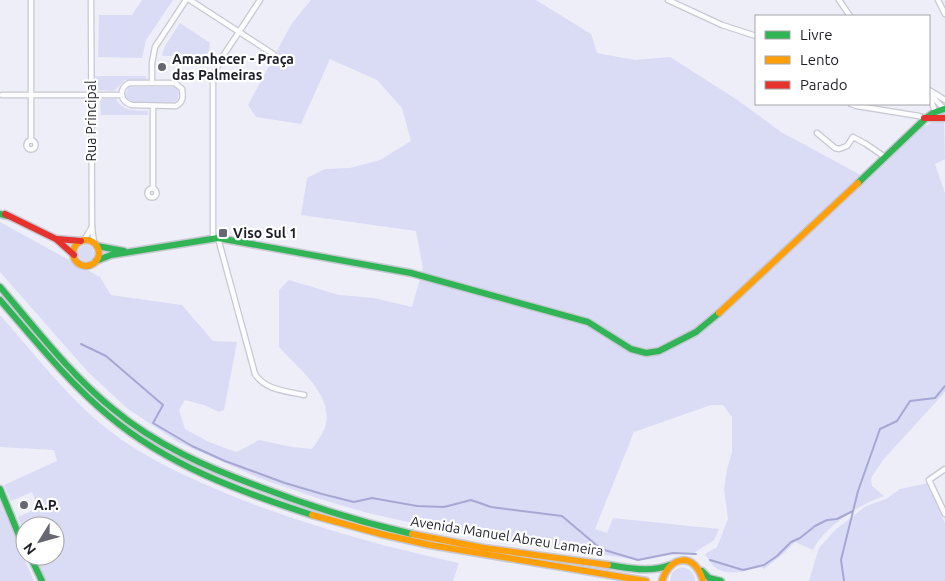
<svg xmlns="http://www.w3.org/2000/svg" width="945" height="581" font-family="Ubuntu,sans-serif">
  <rect width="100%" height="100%" fill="#edeef8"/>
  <g fill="#dadcf6">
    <polygon points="142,0 173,0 146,40 142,58 98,57 99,15 132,15"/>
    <path d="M311,0H536L591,34L597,53L635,60L670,57L736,99L781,132L868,179L922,127L935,122H944L945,159L935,164L945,193V392L883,460L871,478L872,486L884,496C860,504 824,527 813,550L795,542L783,554L764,569L762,567C738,572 719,581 705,554L717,547L728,519L724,490L727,469L732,452V417L723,405H711L634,432L595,529L607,533L613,518L719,529L714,540L694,553H673L638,560L452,532L364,512L323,500L259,478L178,442L128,409L88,372L0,272V222L100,277L111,295L182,305L213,341L237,342L224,410L219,412L204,405L185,400L179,410L185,429L209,442L233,451L237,452L259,440L292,447L312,449C316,443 320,438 323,432C339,399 299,369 279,347V290L289,280L339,295L374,298L412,307L423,269L416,231L301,215L307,178L325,169L350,168L380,160L411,141L402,108L377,80L330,59L301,124L256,117L248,105L292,23Z"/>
    <polygon points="180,23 210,43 209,52 204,56 164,56 162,55 165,46"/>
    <polygon points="95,76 146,76 146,80 125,80 114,91 96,90"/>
    <polygon points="128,87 175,87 179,93 177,101 171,103 131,102 128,101 126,96"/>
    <path d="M100,99H116C123,112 135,110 148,111V115H101Z"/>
    <circle cx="86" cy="253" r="8"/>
    <path d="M0,315C39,359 76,409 125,442C158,464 194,480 230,495C304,525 381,546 459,563L453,581H46L44,576H42L33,556H55V526H25V536L18,517L38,508L32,492L11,501L4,485L57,461L54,450L0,447Z"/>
    <polygon points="928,483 945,523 945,581 809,581 819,548 835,530 866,506 886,499 900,489"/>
    <polygon points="0,502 34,581 0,581"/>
    <path d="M678,568C687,566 694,571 695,581H670L672,573Z"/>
  </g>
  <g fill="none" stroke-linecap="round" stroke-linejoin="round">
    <g stroke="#a6a7d3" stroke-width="2">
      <polyline points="81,344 106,356 163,405 153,423 192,446 225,461 285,483 322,494 354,502 372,498 417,506 444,507 471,500 491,507 562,516 601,549 638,560 673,553 696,554"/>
      <polyline points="710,560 743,570 764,565 777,556 791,542 800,538 815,526 827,520 837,519 853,511"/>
      <polyline points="844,581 841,560 858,491 880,429 897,421 910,401 935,398 945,386"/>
    </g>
    <defs>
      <g id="street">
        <polyline points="91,0 92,227 94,243"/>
        <polyline points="190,0 273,54"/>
        <polyline points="668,0 722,25 756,36"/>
        <polyline points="839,0 850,16"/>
        <polyline points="938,0 945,14"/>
        <polyline points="152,82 152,63 155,47 186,0"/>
        <path d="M129,83H175L182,89C183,96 184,102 176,106L132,105C120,102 118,89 129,83Z"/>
        <polyline points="929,90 945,100"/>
        <polyline points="929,93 944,109"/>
        <polyline points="2,95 122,95"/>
        <polyline points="930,97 935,112"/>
        <polyline points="851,104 857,106 919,116 924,118"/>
        <polyline points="817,133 835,148 839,149 847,146 853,137 866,144 885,157"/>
        <polyline points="31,140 31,0"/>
        <circle cx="31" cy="145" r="4.5"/>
        <polyline points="153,188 153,106"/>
        <circle cx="152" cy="193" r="4.5"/>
        <polyline points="213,238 213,77 221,59 260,0"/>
        <path d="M218,238L255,374C265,390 286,391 304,395"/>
        <polyline points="84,240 92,227"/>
        <polyline points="945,469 929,480 945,514"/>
      </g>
      <g id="fast">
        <polyline points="858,183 925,119 933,113 944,109"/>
        <polyline points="0,214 8,216"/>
        <polyline points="97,246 124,251"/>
        <polyline points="96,261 111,255 218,238 411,273 588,322 631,349 646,353 659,351 696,332 719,313"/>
        <path d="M0,287C36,329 70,374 113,409C156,445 208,468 260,487C309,506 360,522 412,534"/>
        <path d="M0,300C35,340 68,382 109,416C167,465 241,492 312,515"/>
        <polyline points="0,489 25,550"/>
        <polyline points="30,556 42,581"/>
        <path d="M608,565C630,568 649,573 670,565"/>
        <polyline points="702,571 709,578 721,581"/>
      </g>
      <g id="slow">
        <circle cx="86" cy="253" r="13"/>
        <polyline points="719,313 858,183"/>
        <polyline points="312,515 381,534 430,545 646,581"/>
        <polyline points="412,534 484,548 608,565"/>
        <path d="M662,581C670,554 696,553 703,581"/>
      </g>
      <g id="jam">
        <polyline points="924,118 945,118"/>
        <polyline points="5,214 56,239 74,255"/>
        <polyline points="57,239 81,241"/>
      </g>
    </defs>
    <use href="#street" stroke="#c8c8d2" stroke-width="7"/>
    <use href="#fast" stroke="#c8c8d2" stroke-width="9"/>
    <use href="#slow" stroke="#c8c8d2" stroke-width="9"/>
    <use href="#jam" stroke="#c8c8d2" stroke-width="9"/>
    <use href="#street" stroke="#fcfcfe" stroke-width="4.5"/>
    <use href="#fast" stroke="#30b455" stroke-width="6"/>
    <use href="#slow" stroke="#ff9f0a" stroke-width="6"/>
    <use href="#jam" stroke="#e5322d" stroke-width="6"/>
  </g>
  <g fill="#666771" stroke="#fff" stroke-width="2">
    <circle cx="162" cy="67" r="5"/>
    <rect x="218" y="228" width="10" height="10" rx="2.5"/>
    <circle cx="24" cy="505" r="5"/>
  </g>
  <g text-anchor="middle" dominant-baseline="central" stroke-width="4.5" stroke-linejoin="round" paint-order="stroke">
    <g font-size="14" font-weight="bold" fill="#1d1e28" stroke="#fff" text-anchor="start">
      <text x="172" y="59">Amanhecer - Praça<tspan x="172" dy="16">das Palmeiras</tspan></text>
      <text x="233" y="233">Viso Sul 1</text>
      <text x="34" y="505">A.P.</text>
    </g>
    <g font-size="14" fill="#1d1e28" stroke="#fff">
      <text transform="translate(91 121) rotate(-90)">Rua Principal</text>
      <text transform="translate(507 536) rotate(9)">Avenida Manuel Abreu Lameira</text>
    </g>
  </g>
  <rect x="755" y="15" width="175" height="90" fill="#ffffff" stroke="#a5a5a9"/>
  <rect x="765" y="31" width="25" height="8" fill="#30b455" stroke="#a5a5a9"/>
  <text x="800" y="40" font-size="15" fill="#1d1e28">Livre</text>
  <rect x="765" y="56" width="25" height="8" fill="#ff9f0a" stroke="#a5a5a9"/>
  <text x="800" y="65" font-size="15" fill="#1d1e28">Lento</text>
  <rect x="765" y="81" width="25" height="8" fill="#e5322d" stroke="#a5a5a9"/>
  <text x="800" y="90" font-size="15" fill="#1d1e28">Parado</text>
  <g transform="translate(40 541) rotate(233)"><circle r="24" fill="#ffffff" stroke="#a5a5a9"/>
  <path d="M0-4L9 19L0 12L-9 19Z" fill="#666771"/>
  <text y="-8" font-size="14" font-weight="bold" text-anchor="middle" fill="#1d1e28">N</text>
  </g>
</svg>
